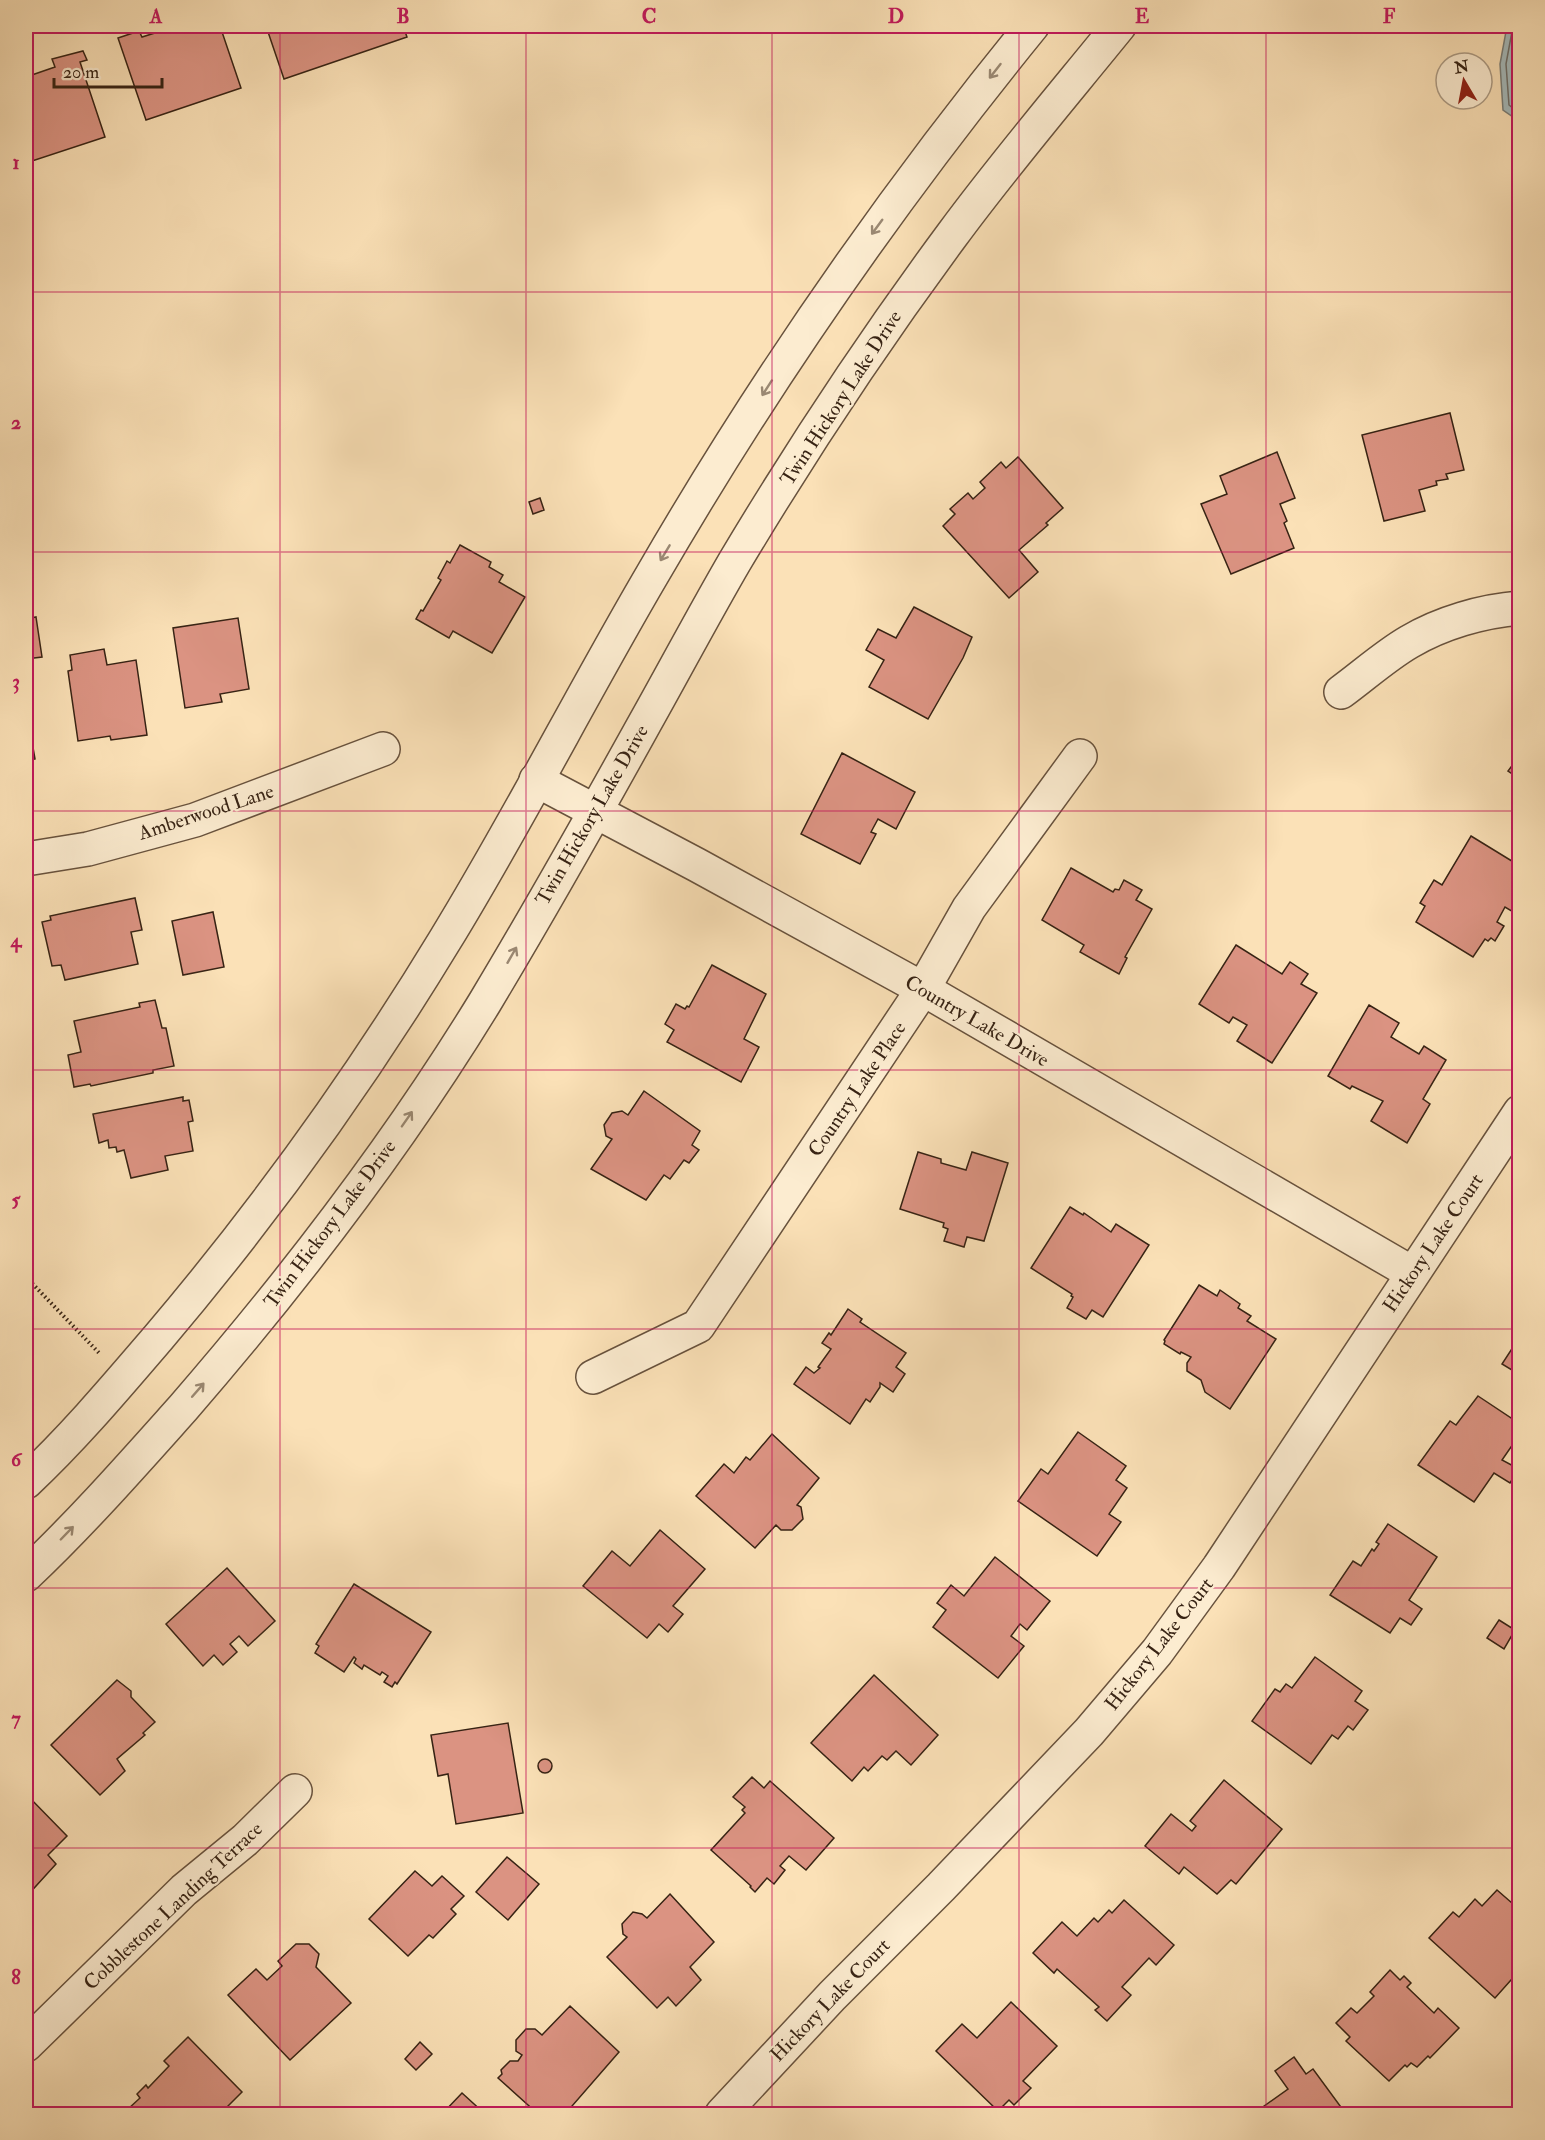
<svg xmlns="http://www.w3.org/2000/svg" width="1545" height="2140" font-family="'IM FELL Double Pica',serif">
  <rect width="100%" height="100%" fill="#fbe1b7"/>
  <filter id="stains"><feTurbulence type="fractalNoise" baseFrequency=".00333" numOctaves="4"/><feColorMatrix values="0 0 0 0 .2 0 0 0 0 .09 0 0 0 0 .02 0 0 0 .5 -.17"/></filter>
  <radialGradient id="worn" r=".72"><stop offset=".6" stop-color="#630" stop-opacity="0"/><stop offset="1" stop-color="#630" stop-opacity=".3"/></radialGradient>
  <polygon fill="#a5babb" stroke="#797e78" stroke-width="1.5" points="1507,26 1519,26 1519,121 1503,110 1500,64"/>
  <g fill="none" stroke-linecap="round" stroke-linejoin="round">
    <g stroke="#6e6e68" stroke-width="1.5">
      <polyline points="1513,26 1506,64 1509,105 1520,114"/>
      <polyline points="1520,32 1514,65 1516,101 1520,105"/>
    </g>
  </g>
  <g fill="#db9382" stroke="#372314" stroke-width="1.5">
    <polygon points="177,26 220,26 241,88 146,120 118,38 139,31 142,37"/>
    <polygon points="266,26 403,26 407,37 284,79"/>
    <polygon points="83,51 87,60 80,62 105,137 26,163 26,99 33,97 26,77 55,67 52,59"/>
    <polygon points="1450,413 1464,470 1446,474 1448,479 1436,481 1437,485 1419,490 1425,511 1384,521 1362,435"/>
    <polygon points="1277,452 1295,498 1280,504 1287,521 1284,523 1294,548 1231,574 1201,504 1227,494 1220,476"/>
    <polygon points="1018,457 1063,508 1046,523 1048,525 1019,550 1038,572 1009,598 943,526 955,514 950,509 968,493 973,499 985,488 980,482 1001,462 1006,468"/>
    <polygon points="540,498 544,510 533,514 529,502"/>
    <polygon points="460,545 491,562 489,567 503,575 499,582 525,597 492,653 453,631 449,638 416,619 421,610 423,611 441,580 438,578 447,561 450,563"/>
    <polygon points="914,607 972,637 963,658 928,719 869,687 884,660 866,650 878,629 896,638"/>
    <polygon points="36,617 42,657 26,659 26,619"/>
    <polygon points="238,618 249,689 220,694 222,702 185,708 173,628"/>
    <polygon points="104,649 107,665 136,660 147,735 111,740 110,736 78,741 68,671 72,670 70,655"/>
    <polygon points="26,691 27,691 33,724 29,725 35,759 26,761"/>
    <polygon points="842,753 915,792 896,829 878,819 871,832 876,834 860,864 801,834"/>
    <polygon points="1520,755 1520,779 1508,771"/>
    <polygon points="1471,836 1520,866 1520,916 1505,907 1497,922 1504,926 1495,941 1491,938 1488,941 1485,939 1473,957 1416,922 1425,906 1420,903 1434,880 1442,885"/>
    <polygon points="1071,868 1113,892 1115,889 1119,890 1124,880 1142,890 1136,900 1152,909 1125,957 1127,958 1119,974 1080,952 1084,945 1042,920"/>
    <polygon points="135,898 142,930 131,932 138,964 65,980 61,965 52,966 42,922 51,920 50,916"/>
    <polygon points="213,912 224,967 183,975 172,921"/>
    <polygon points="1236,945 1282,974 1290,962 1308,974 1301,984 1317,993 1272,1063 1237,1041 1247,1025 1233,1017 1229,1023 1199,1004"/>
    <polygon points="712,965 766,994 744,1039 759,1047 741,1082 667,1042 674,1030 665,1024 676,1004 685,1009 687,1006 689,1007"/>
    <polygon points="155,1000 162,1028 166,1028 174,1066 153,1070 153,1073 91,1086 90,1084 74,1087 68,1055 81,1052 74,1021 140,1007 139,1003"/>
    <polygon points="1369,1005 1399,1023 1391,1037 1419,1054 1424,1046 1446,1060 1423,1099 1430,1104 1407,1143 1371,1121 1383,1101 1352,1086 1350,1089 1328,1076"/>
    <polygon points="644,1091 700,1131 692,1145 699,1150 689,1163 684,1160 670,1179 664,1175 646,1200 591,1169 612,1139 606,1136 604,1125 612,1113 622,1111 628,1115"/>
    <polygon points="183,1097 183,1101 189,1100 193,1121 188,1122 193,1151 165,1156 168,1170 131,1178 124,1150 117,1152 116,1147 109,1148 108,1140 99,1143 93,1114"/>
    <polygon points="918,1152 941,1159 941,1163 966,1170 972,1152 1008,1163 984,1241 967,1237 964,1247 944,1241 948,1229 943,1227 944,1223 900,1209"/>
    <polygon points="1070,1207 1083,1215 1084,1213 1111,1232 1116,1224 1149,1245 1103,1317 1092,1310 1086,1319 1067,1308 1073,1297 1071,1296 1072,1294 1031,1268"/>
    <polygon points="1199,1285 1217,1296 1220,1290 1240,1304 1238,1308 1251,1316 1247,1321 1276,1339 1230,1409 1205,1392 1201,1380 1187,1371 1187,1363 1191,1357 1181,1352 1180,1354 1164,1344 1165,1341 1164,1340"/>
    <polygon points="848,1309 862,1319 860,1322 906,1353 896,1367 905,1374 893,1392 880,1383 880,1387 870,1402 866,1399 850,1424 794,1384 806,1367 814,1373 820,1368 818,1367 831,1349 822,1343 829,1333 831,1335"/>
    <polygon points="1515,1344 1518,1346 1520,1344 1520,1375 1502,1364"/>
    <polygon points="1478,1396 1520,1424 1520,1434 1502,1460 1519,1469 1510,1483 1494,1473 1474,1502 1418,1465 1450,1421 1456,1425"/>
    <polygon points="1078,1432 1126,1466 1116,1480 1127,1488 1109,1514 1121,1522 1097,1556 1018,1501 1041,1469 1048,1474"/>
    <polygon points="772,1434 819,1478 797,1505 801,1507 803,1519 792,1530 781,1530 776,1525 755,1548 696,1496 724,1464 734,1473 746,1457 750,1460"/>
    <polygon points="1388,1524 1437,1557 1409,1600 1422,1609 1411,1625 1400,1618 1390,1633 1330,1595 1353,1561 1361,1566 1372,1549 1374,1551 1379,1544 1376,1542"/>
    <polygon points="660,1530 705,1569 673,1606 683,1614 668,1632 659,1624 647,1638 583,1586 612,1551 630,1566"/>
    <polygon points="995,1557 1050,1601 1027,1630 1020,1624 1011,1636 1024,1646 998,1678 933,1627 946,1610 937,1603 951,1585 964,1596"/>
    <polygon points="227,1568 275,1621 248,1646 239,1636 230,1644 237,1652 223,1665 214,1655 203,1666 166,1624"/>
    <polygon points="354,1584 431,1632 397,1684 395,1682 392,1687 384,1682 388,1676 382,1672 380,1675 364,1665 362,1669 354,1663 356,1659 354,1657 344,1672 315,1653 319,1646 316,1644"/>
    <polygon points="1499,1620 1515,1630 1504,1649 1487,1638"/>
    <polygon points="1315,1657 1362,1691 1355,1701 1368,1710 1353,1730 1348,1726 1338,1739 1332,1735 1311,1764 1252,1721 1275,1689 1280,1692 1286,1684 1292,1688"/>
    <polygon points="874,1675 938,1735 911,1765 896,1751 887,1760 882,1756 868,1771 864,1767 852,1781 811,1743"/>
    <polygon points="117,1680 131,1691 131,1697 155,1722 143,1733 145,1735 117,1759 125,1771 100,1795 51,1745"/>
    <polygon points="508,1723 523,1813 456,1824 448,1774 438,1776 431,1735"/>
    <circle cx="545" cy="1766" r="7"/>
    <polygon points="752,1777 764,1788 770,1781 834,1838 806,1870 789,1856 780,1866 785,1870 774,1884 767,1878 755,1892 750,1887 751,1886 711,1850 745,1813 742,1810 745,1807 733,1797"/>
    <polygon points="1224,1780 1282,1829 1236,1884 1231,1880 1217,1894 1184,1867 1179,1874 1145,1846 1171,1814 1192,1831 1196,1826 1190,1821"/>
    <polygon points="26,1794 67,1836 48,1855 56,1864 26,1897"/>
    <polygon points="507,1857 539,1884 508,1920 476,1892"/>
    <polygon points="415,1871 432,1886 442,1876 464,1896 451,1909 456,1914 433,1938 429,1935 408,1956 369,1919"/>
    <polygon points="1497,1890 1520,1910 1520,1956 1512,1964 1519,1971 1495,1998 1429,1938 1453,1912 1459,1917 1475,1899 1482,1906"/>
    <polygon points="670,1894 714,1942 690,1967 701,1980 676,2006 668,1997 657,2008 607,1957 627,1937 623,1934 622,1924 633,1912 642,1914 647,1918"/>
    <polygon points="1124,1900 1174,1945 1156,1965 1149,1958 1122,1987 1131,1995 1107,2021 1095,2010 1099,2007 1057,1969 1054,1973 1033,1953 1062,1922 1077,1936 1094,1918 1098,1922 1109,1910 1112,1913"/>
    <polygon points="296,1944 309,1944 319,1954 316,1967 351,2003 290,2060 228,1995 256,1969 267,1980 282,1966 278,1961"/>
    <polygon points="1390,1970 1400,1980 1404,1976 1411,1983 1407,1987 1434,2013 1438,2008 1459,2028 1430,2058 1428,2056 1417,2067 1411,2063 1407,2067 1405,2065 1389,2081 1346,2041 1350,2037 1336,2023 1351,2008 1357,2013 1374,1996 1370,1992"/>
    <polygon points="1011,2002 1057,2046 1023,2081 1031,2088 1014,2105 1009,2100 998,2111 936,2051 962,2024 977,2038"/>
    <polygon points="570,2006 619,2052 566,2113 563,2110 559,2114 538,2114 498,2078 502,2074 501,2070 510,2061 518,2061 522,2055 516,2051 516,2040 526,2029 535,2029 542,2035"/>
    <polygon points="188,2037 242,2092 220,2114 132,2114 127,2110 140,2098 137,2094 146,2085 148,2088 169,2066 164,2061"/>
    <polygon points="420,2042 432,2054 416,2070 405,2059"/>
    <polygon points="1294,2057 1306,2074 1313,2069 1346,2114 1253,2114 1288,2089 1275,2071"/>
    <polygon points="462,2093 485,2114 442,2114"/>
  </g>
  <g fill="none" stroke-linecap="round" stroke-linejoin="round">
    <defs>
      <g id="minor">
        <path d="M1341,692C1363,676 1385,656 1409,642C1441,623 1482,611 1520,608"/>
        <polyline points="536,780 697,865 923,989 1412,1273"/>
        <polyline points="26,859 88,849 195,820 383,749"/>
        <polyline points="593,1377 698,1326 923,989 969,908 1080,756"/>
        <path d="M26,1482C73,1438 116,1387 158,1338C264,1213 360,1080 445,940C518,821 581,696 652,575C764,382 891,199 1032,26"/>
        <path d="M26,1575C81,1523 132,1465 183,1408C293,1281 397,1146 485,1002C539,912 591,820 642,728C673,673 703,616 735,561C802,449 875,339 952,235C1005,163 1063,95 1119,26"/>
        <polyline points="26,2045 184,1890 245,1840 295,1791"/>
        <polyline points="722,2114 832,1996 941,1887 1089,1732 1157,1652 1219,1567 1520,1112"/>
      </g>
    </defs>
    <use href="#minor" stroke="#68523d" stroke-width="36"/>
    <polyline stroke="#372314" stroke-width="4" stroke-dasharray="1.5 3" stroke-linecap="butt" points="26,1277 100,1354"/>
    <use href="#minor" stroke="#fcecd0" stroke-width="33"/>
  </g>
  <defs><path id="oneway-shaft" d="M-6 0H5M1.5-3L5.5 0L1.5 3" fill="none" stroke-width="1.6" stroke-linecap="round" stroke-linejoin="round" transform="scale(1.5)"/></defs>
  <g stroke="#9a8872">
    <use href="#oneway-shaft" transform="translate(995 71) rotate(128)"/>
    <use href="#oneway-shaft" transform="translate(877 227) rotate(126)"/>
    <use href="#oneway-shaft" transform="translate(767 388) rotate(123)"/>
    <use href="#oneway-shaft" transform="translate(665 553) rotate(121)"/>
    <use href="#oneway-shaft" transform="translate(512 955) rotate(-60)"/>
    <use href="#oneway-shaft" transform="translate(407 1119) rotate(-55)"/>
    <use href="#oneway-shaft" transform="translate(198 1390) rotate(-49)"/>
    <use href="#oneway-shaft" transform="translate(67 1533) rotate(-46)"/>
  </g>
  <path fill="none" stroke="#c2185b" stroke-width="1.5" stroke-opacity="0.55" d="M280,26V2114M526,26V2114M772,26V2114M1019,26V2114M1266,26V2114M26,292H1520M26,552H1520M26,811H1520M26,1070H1520M26,1329H1520M26,1588H1520M26,1848H1520"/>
  <g text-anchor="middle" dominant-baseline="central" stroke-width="4.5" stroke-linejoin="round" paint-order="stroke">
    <g font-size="20" fill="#372314" stroke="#fcecd0">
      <text transform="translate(841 398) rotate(-57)">Twin Hickory Lake Drive</text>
      <text transform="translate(206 812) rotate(-18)">Amberwood Lane</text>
      <text transform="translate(592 815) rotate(-60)">Twin Hickory Lake Drive</text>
      <text transform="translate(977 1021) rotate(30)">Country Lake Drive</text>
      <text transform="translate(857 1089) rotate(-56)">Country Lake Place</text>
      <text transform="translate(330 1224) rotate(-53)">Twin Hickory Lake Drive</text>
      <text transform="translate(1433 1243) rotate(-56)">Hickory Lake Court</text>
      <text transform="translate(1159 1644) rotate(-52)">Hickory Lake Court</text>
      <text transform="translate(173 1906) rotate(-43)">Cobblestone Landing Terrace</text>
      <text transform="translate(830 2000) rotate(-46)">Hickory Lake Court</text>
    </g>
  </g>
  <rect width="1545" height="2140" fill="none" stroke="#fbe1b7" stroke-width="66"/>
  <g transform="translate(1464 81) rotate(350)"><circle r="28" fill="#fcecd0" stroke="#ad9c85" stroke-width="1.5"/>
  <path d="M0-4.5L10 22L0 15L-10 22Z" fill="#8f2418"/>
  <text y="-9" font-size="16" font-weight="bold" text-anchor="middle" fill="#372314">N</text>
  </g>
  <path d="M54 78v9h108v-9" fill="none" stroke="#372314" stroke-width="3"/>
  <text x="63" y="78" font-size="18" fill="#372314" stroke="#fcecd0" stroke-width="4.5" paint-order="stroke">20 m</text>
  <rect x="33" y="33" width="1479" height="2074" fill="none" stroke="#c2185b" stroke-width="2"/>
  <g font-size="20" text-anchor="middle" font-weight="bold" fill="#c2185b">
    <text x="156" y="23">A</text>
    <text x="403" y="23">B</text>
    <text x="649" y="23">C</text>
    <text x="896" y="23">D</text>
    <text x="1142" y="23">E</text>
    <text x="1389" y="23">F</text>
    <text x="16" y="169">1</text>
    <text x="16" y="429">2</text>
    <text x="16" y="688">3</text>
    <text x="16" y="947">4</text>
    <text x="16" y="1206">5</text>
    <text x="16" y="1466">6</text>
    <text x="16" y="1725">7</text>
    <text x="16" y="1984">8</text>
  </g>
  <rect width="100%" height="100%" filter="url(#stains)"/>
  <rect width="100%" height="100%" fill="url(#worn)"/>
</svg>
